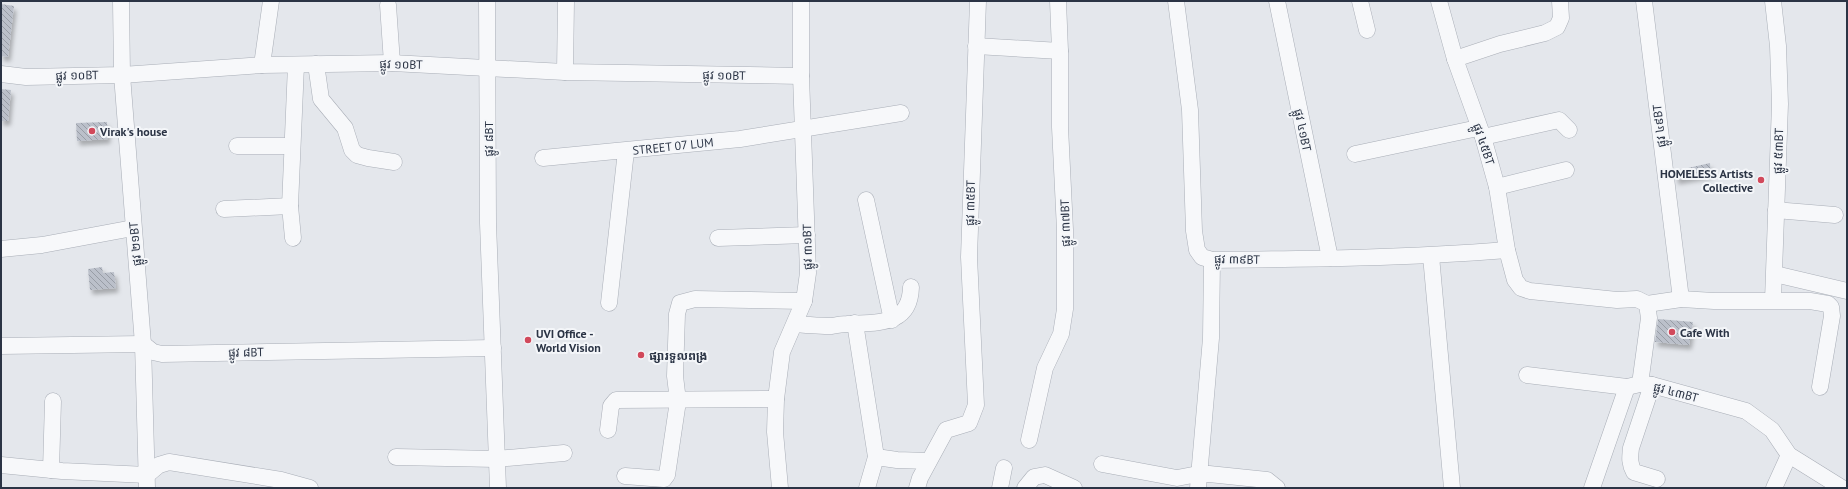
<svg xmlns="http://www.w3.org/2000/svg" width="1848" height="489" font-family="'PT Sans','Noto Sans Khmer',sans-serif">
  <defs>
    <pattern id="building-back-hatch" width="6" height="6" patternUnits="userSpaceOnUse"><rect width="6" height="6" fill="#bbc0ca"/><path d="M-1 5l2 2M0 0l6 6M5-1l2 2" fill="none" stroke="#989da6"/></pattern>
    <filter id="shadow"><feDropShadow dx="2.5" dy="4.5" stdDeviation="2" flood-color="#0004"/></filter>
  </defs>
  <rect width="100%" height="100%" fill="#e4e7ec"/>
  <g fill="url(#building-back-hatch)" filter="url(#shadow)">
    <polygon points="1,4 14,6 8,57 1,56"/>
    <polygon points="1,89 11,90 8,121 1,121"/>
    <polygon points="107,122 108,139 77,141 76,123"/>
    <polygon points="1710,163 1711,174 1676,180 1675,171"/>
    <polygon points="102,267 103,273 114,272 116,288 90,290 88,269"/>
    <polygon points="1658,319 1693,322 1689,345 1655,342"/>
  </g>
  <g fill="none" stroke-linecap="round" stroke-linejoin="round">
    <defs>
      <g id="minor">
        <polyline points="121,1 122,75 143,344 147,488"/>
        <polyline points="487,1 488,223 498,488"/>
        <path d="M1176,1L1190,110L1194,231L1197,250L1202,257L1212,260C1311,259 1409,258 1507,250"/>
        <polyline points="1277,1 1330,258"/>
        <polyline points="1360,1 1367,30"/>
        <polyline points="1439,1 1455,59 1483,137 1497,187 1507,250 1515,280 1521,288 1530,291 1617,300 1637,299 1647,304 1649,318 1640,384"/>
        <polyline points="1644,1 1681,299"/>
        <polyline points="388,5 392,63"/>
        <polyline points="976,46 1060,51"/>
        <polyline points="1455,59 1500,44 1545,33 1557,27 1561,18 1560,1"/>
        <polyline points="316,64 321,99 345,128 352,150 357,155 368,158 394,162"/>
        <polyline points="262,65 271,1"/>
        <polyline points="565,72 566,1"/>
        <polyline points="1,74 26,77 122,75 262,65 392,63 565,72 801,76"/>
        <polyline points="1483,137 1559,120 1569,130"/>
        <polyline points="237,146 292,146"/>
        <polyline points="1355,154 1478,128"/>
        <polyline points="543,158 740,139 901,113"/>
        <polyline points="1497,187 1566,170"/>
        <polyline points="866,200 892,320"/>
        <polyline points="224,209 290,206"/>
        <polyline points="1776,210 1835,215"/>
        <polyline points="293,238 290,206 296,65"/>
        <polyline points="718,238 807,235"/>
        <polyline points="1,249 42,245 133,228"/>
        <polyline points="1431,256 1452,488"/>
        <polyline points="1775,274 1847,291"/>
        <polyline points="1773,300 1780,104 1778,46 1773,1"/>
        <polyline points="609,303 626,151"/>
        <polyline points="1647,304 1681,299 1714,301 1810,301 1828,304 1831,307 1832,316 1820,387"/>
        <polyline points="855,323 876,457 867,488"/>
        <path d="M795,324C807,325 820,326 832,326C837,325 842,324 847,324C876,322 910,327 911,287"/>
        <polyline points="1,346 143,344 153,352 162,354 493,348"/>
        <polyline points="1527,375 1627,387 1640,384 1652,385 1746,411 1772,430 1789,455 1842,488"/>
        <path d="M1652,385L1631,448C1630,457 1629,463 1634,472L1657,479"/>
        <polyline points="608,430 611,406 616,400 776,399"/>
        <polyline points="1029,440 1045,368 1061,334 1065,309 1065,230 1060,127 1060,51 1058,1"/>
        <polyline points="396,457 496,459 564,453"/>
        <polyline points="876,457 897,460 928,461"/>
        <polyline points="1102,464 1177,478 1198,474 1209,474 1267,480 1277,488"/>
        <polyline points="1,465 62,471 147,475 159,465 169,462 281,480 310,488"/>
        <polyline points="51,470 53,401"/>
        <polyline points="625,476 664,479 667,475 678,401 675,376 677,314 680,303 695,299 804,301"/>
        <polyline points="780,488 775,432 776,399 782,352 804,301 808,273 801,76 801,1"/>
        <polyline points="917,488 920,478 946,430 969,423 976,405 969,257 978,1"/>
        <polyline points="1000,488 1004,468"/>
        <polyline points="1025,488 1034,477 1045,475 1074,488"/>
        <polyline points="1198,488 1211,338 1212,260"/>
        <polyline points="1592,488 1627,387"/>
        <polyline points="1774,488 1789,455"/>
      </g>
    </defs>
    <use href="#minor" stroke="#a9aeb7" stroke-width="17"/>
    <use href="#minor" stroke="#f7f8fa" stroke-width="16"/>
  </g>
  <g fill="#d1495b" stroke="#f4f6f9" stroke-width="1.5">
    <circle cx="92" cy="131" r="4"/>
    <circle cx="1761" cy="180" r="4"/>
    <circle cx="1672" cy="332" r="4"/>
    <circle cx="528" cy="340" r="4"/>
    <circle cx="641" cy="355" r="4"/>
  </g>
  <g text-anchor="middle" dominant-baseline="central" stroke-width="4" stroke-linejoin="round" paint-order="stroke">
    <g font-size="12" fill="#2b3445" stroke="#f4f6f9">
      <text transform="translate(401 64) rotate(1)">ផ្លូវ ១០BT</text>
      <text transform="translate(77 75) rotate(-1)">ផ្លូវ ១០BT</text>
      <text transform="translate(724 75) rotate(1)">ផ្លូវ ១០BT</text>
      <text transform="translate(1659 126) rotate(-97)">ផ្លូវ ៤៩BT</text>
      <text transform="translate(1303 130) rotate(78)">ផ្លូវ ៤១BT</text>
      <text transform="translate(488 139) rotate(-90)">ផ្លូវ ៨BT</text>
      <text transform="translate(1484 144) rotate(71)">ផ្លូវ ៤៥BT</text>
      <text transform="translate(673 146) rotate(-6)">STREET 07 LUM</text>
      <text transform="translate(1778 151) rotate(-88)">ផ្លូវ ៥៣BT</text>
      <text transform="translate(970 203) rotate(-89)">ផ្លូវ ៣៥BT</text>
      <text transform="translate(1065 223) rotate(-92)">ផ្លូវ ៣៧BT</text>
      <text transform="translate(135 244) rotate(-95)">ផ្លូវ ២១BT</text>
      <text transform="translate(807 247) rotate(-91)">ផ្លូវ ៣១BT</text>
      <text transform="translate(1237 259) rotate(1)">ផ្លូវ ៣៩BT</text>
      <text transform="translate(246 352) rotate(-1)">ផ្លូវ ៨BT</text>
      <text transform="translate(1676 392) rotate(15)">ផ្លូវ ៤៣BT</text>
    </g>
    <g font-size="12" font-weight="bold" fill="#2b3445" stroke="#f4f6f9" text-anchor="start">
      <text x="100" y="131">Virak's house</text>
      <text x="1753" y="173" text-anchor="end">HOMELESS Artists<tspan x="1753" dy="14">Collective</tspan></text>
      <text x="1680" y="332">Cafe With</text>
      <text x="536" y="333">UVI Office -<tspan x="536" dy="14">World Vision</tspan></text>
      <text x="649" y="355">ផ្សារទួលពង្រ</text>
    </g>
  </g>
  <rect width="1848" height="489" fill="none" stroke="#2b3445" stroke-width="4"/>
</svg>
